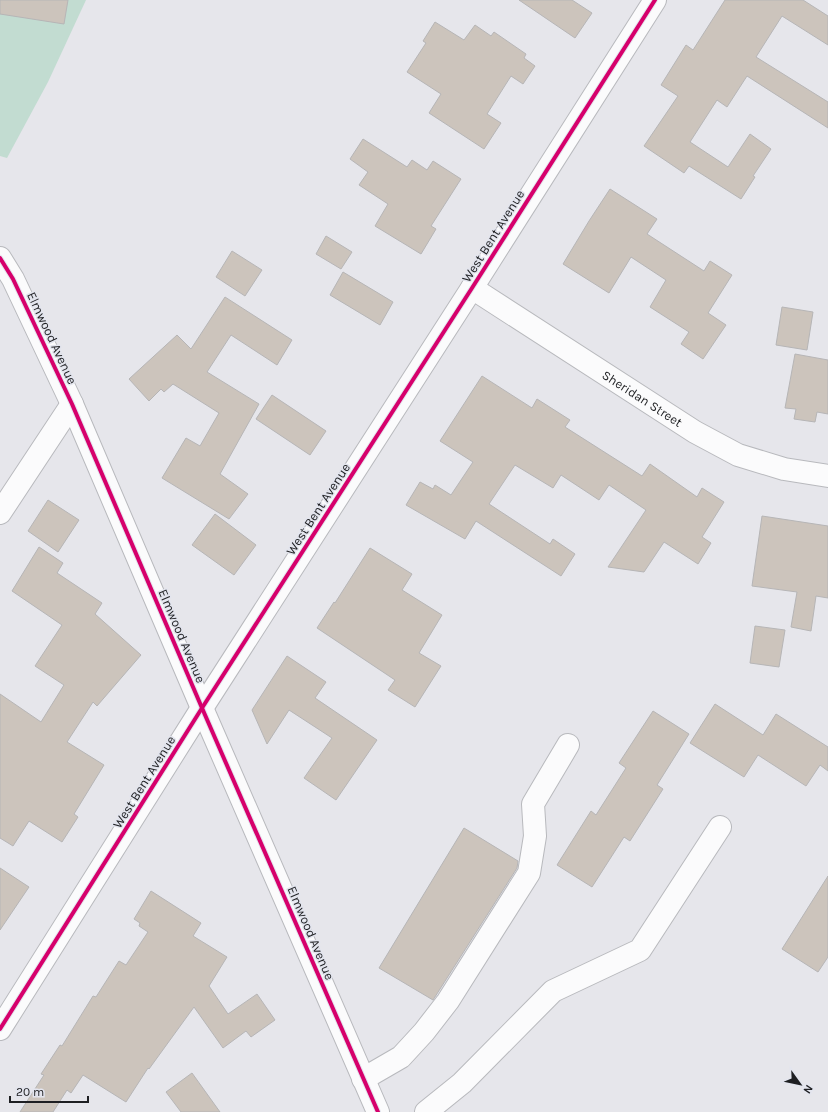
<svg xmlns="http://www.w3.org/2000/svg" width="828" height="1112" font-family="Karla,sans-serif">
  <rect width="100%" height="100%" fill="#e6e6eb"/>
  <polygon fill="#c2dcd1" points="0,0 86,0 48,82 7,158 0,156"/>
  <g fill="#ccc4bc" stroke="#b6b5b6">
    <polygon points="0,0 68,0 64,24 0,14"/>
    <polygon points="519,0 572,0 592,13 575,38"/>
    <polygon points="725,0 803,0 828,16 828,45 782,16 756,57 828,102 828,128 747,76 727,107 717,100 690,142 728,167 750,134 771,149 753,176 755,177 741,199 689,166 684,173 644,146 678,96 661,85 686,45 693,50"/>
    <polygon points="435,22 464,40 475,25 491,36 494,32 526,54 524,58 535,66 523,84 511,76 487,114 501,123 484,149 429,113 441,94 407,72 426,43 423,41"/>
    <polygon points="363,139 407,167 412,160 427,170 433,161 461,179 431,226 436,229 421,254 375,226 388,204 359,185 368,172 350,159"/>
    <polygon points="610,189 657,219 647,234 704,271 710,261 732,275 708,313 726,325 703,359 681,344 689,332 650,307 666,280 631,257 609,293 563,264 589,221"/>
    <polygon points="326,236 352,252 341,269 316,254"/>
    <polygon points="232,251 262,270 245,296 216,277"/>
    <polygon points="343,272 393,302 380,325 330,295"/>
    <polygon points="225,297 292,340 277,365 231,335 207,372 259,404 220,474 248,494 229,519 162,478 186,438 200,446 219,413 173,384 164,392 161,389 149,401 129,379 177,335 191,349"/>
    <polygon points="782,307 813,312 807,350 776,345"/>
    <polygon points="795,354 828,360 828,414 817,412 815,422 794,419 796,409 785,408"/>
    <polygon points="482,376 532,408 537,399 570,420 565,427 642,476 650,464 697,497 702,488 724,502 702,537 711,543 698,564 664,542 644,572 608,567 646,510 609,485 599,500 561,475 553,488 515,465 489,504 550,544 553,539 575,554 561,576 476,521 465,539 406,505 420,482 433,489 435,485 451,495 473,462 440,441"/>
    <polygon points="272,395 326,431 310,455 256,419"/>
    <polygon points="48,500 79,520 58,552 28,531"/>
    <polygon points="215,514 256,545 234,575 192,545"/>
    <polygon points="762,516 828,526 828,598 816,596 811,631 791,627 797,592 752,586"/>
    <polygon points="39,547 63,563 57,573 102,603 95,614 141,655 97,706 93,702 67,742 104,765 74,814 78,817 62,842 29,821 13,846 0,838 0,694 41,722 64,685 35,666 62,625 12,591"/>
    <polygon points="370,548 412,574 402,590 442,615 419,653 441,666 415,707 388,690 395,680 317,628 334,602 335,603"/>
    <polygon points="755,626 785,630 779,667 750,663"/>
    <polygon points="287,656 326,682 315,698 377,740 336,800 304,778 332,738 289,710 267,744 252,710"/>
    <polygon points="715,704 763,735 776,714 828,747 828,771 820,765 806,786 758,755 744,777 690,743"/>
    <polygon points="653,711 689,734 657,785 663,789 630,841 624,837 592,887 557,865 591,811 596,815 626,768 619,763"/>
    <polygon points="464,828 518,861 517,868 433,1000 379,968"/>
    <polygon points="0,868 29,887 0,930"/>
    <polygon points="828,876 828,957 818,972 782,949"/>
    <polygon points="151,891 201,923 193,936 227,957 209,986 228,1014 257,994 275,1020 251,1037 246,1031 223,1048 194,1007 149,1069 148,1068 126,1102 83,1075 71,1093 67,1090 53,1112 20,1112 44,1075 41,1074 60,1045 62,1046 93,996 96,997 119,961 126,965 148,932 139,926 140,923 134,919"/>
    <polygon points="192,1073 220,1112 181,1112 166,1092"/>
  </g>
  <g fill="none" stroke-linecap="round" stroke-linejoin="round">
    <defs>
      <g id="minor">
        <polyline points="0,258 13,279 72,404 202,708 378,1112"/>
        <path id="s1" d="M472,288L695,432L738,455L784,469L828,476"/>
        <polyline points="0,513 72,404"/>
        <polyline points="0,1029 202,708 472,288 655,0"/>
        <polyline points="363,1079 401,1057 424,1032 448,1001 529,873 535,836 533,804 568,745"/>
        <polyline points="426,1112 462,1083 553,991 640,950 720,827"/>
      </g>
    </defs>
    <use href="#minor" stroke="#b8b9bd" stroke-width="24"/>
    <use href="#minor" stroke="#fbfbfc" stroke-width="22"/>
    <defs>
      <g id="cycleway">
        <polyline points="0,258 13,279 72,404 202,708 378,1112"/>
        <polyline points="0,1029 202,708 472,288 655,0"/>
      </g>
    </defs>
    <use href="#cycleway" stroke="#e3e5ee" stroke-width="6"/>
    <use href="#cycleway" stroke="#d6006c" stroke-width="4"/>
  </g>
  <g text-anchor="middle" dominant-baseline="central" stroke-width="3" stroke-linejoin="round" paint-order="stroke">
    <g font-size="13" fill="#1e1f22" stroke="#e3e5ee">
      <text transform="translate(493 236) rotate(-58)">West Bent Avenue</text>
      <text transform="translate(52 338) rotate(65)">Elmwood Avenue</text>
      <text stroke="none"><textPath href="#s1" startOffset="203">Sheridan Street</textPath></text>
      <text transform="translate(318 509) rotate(-57)">West Bent Avenue</text>
      <text transform="translate(182 636) rotate(67)">Elmwood Avenue</text>
      <text transform="translate(144 782) rotate(-58)">West Bent Avenue</text>
      <text transform="translate(311 933) rotate(67)">Elmwood Avenue</text>
    </g>
  </g>
  <g transform="translate(800 1084) rotate(123)" stroke="#e3e5ee" stroke-width="3" paint-order="stroke">
  <path d="M0-3L7 15L0 10L-7 15Z" fill="#1e1f22"/>
  <text y="-6" font-size="11" font-weight="bold" text-anchor="middle" fill="#1e1f22">N</text>
  </g>
  <path d="M10 1096v6h78v-6" fill="none" stroke="#1e1f22" stroke-width="2"/>
  <text x="16" y="1096" font-size="12" fill="#1e1f22" stroke="#e3e5ee" stroke-width="3" paint-order="stroke">20 m</text>
</svg>
